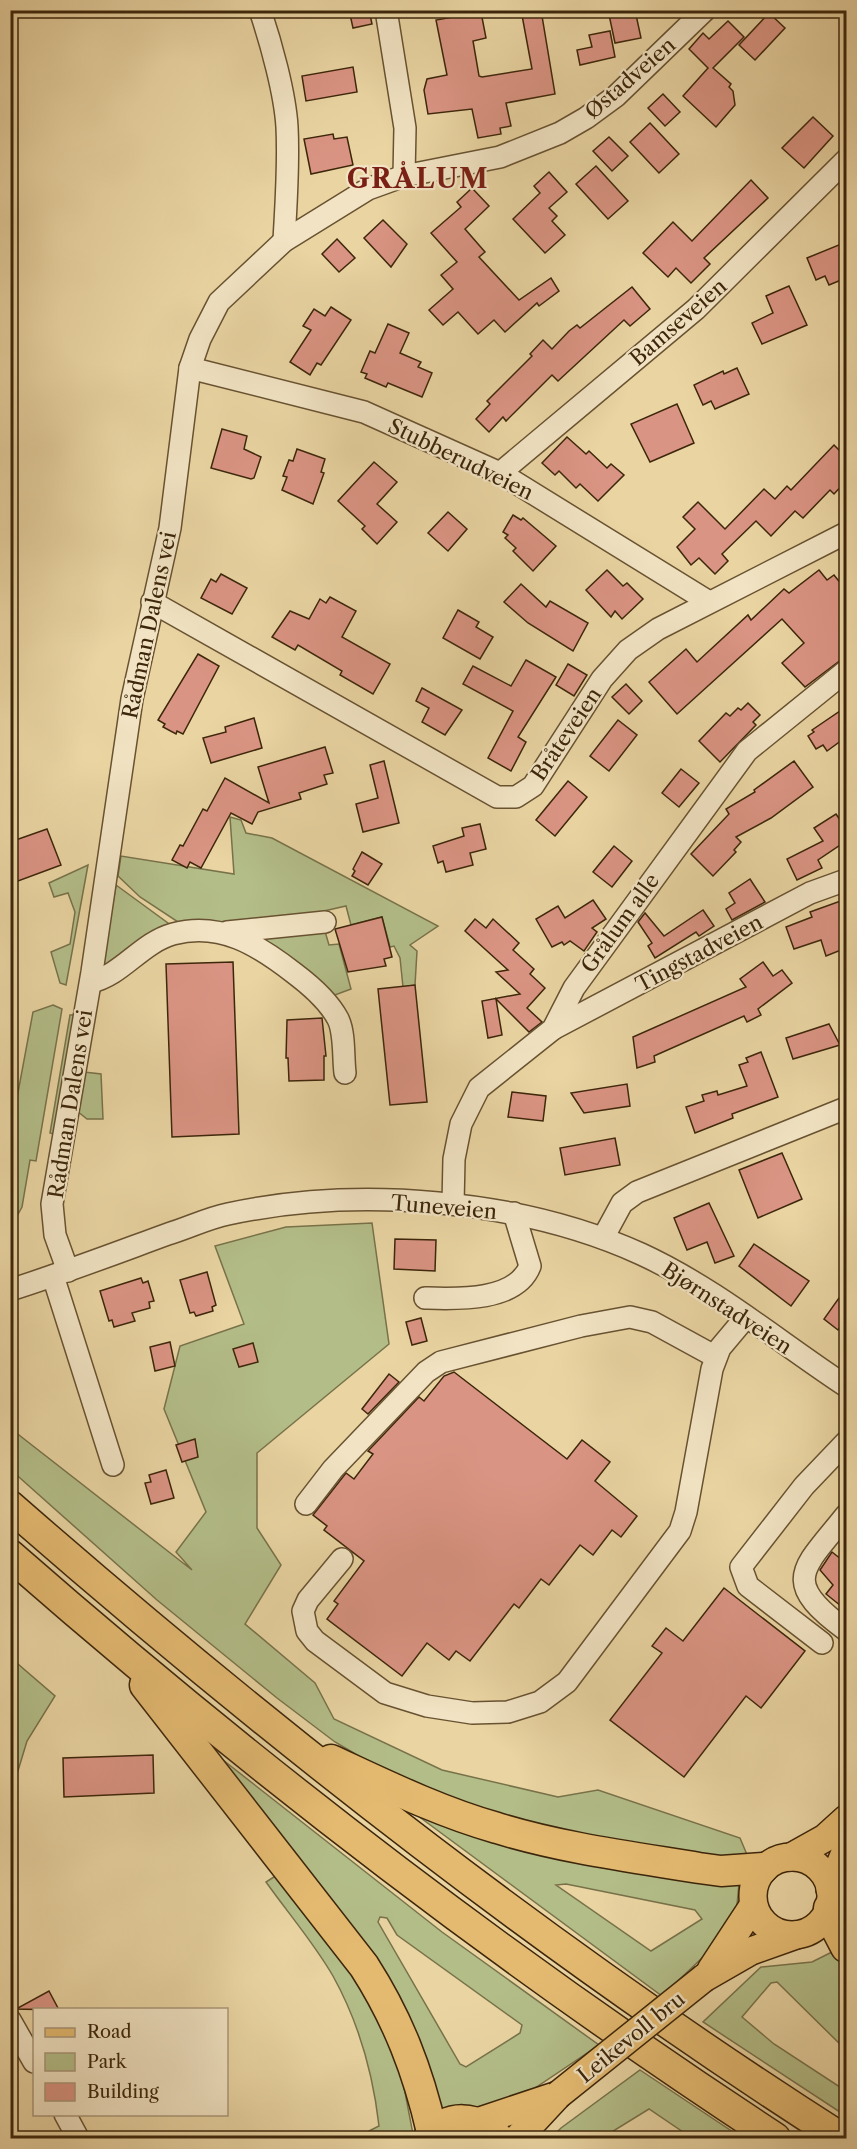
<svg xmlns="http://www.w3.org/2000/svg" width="857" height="2149" font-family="'Libre Caslon Text',serif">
  <rect width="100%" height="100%" fill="#e9d4a2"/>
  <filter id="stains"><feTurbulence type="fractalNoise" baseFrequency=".00333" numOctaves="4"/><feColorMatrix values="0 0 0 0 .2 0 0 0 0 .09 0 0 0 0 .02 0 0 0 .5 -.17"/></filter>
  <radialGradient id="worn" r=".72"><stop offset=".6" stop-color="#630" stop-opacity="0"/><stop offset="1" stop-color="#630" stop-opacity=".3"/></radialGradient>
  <g fill="#b3bd88" stroke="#78724a" stroke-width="1.5" fill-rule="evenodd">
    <polygon points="230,817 241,820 246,833 272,838 438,926 410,945 417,951 415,985 403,987 400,958 394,946 390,947 382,917 351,925 346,906 324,911 315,918 224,927 181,924 140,897 118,876 121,856 234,874"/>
    <polygon points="88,865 66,985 60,983 51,952 70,944 75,912 68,893 54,897 49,883"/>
    <polygon points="116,885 172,926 106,967 103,960"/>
    <polygon points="324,928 329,945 339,944 351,989 327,998 246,935"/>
    <polygon points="53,1005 62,1009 36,1161 30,1160 22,1207 17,1216 11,1218 11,1130 33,1012"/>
    <polygon points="70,1015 74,1015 54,1134 50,1133"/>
    <polygon points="84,1072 101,1074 103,1119 87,1119 77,1111"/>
    <polygon points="372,1223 389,1344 257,1453 257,1528 281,1565 245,1624 315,1683 334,1719 442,1770 558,1797 598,1790 740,1838 748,1857 711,1861 529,1827 398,1779 335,1742 277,1698 157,1600 11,1470 10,1428 192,1570 176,1552 206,1512 164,1409 180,1346 244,1324 215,1246 286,1227"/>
    <polygon points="11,1658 55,1696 27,1741 14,1784 11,1785"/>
    <path d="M209,1749L442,1932L599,2045L526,2094L487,2109L442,2112ZM380,1917L387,1918L397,1935L522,2025L520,2033L466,2067L460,2064L378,1922Z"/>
    <path d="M391,1796L739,1884L736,1915L721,1940L662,1996ZM566,1884L695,1910L702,1919L651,1951L556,1885Z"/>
    <path d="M280,1873L357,1975L399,2061L413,2134L406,2138H355L379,2126C373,2073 359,2023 333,1976C314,1943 288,1913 266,1882Z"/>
    <polygon points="836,1950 846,1962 846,2050 777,1982 771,1983 742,2017 774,2044 846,2091 846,2116 703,2022 761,1967 812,1962"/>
    <polygon points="640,2070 742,2138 692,2138 649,2109 602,2138 551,2138 561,2128"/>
  </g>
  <g fill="#da9483" stroke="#3d260b" stroke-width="1.5">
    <polygon points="349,10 369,10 372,24 353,28"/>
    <polygon points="521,10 541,10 555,94 506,103 511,126 500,128 501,134 478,138 472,109 428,114 424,90 427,79 447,75 436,20 481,12 486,38 473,41 479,76 482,77 532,69"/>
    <polygon points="608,10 635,10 641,38 615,43"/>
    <polygon points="769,13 785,28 755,60 739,45"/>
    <polygon points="728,21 744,37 713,68 731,84 729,87 733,91 735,105 716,127 683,96 708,68 689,49 703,33 709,39"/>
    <polygon points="610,31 615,57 580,65 577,50 592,47 589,35"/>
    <polygon points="353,67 357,92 306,101 302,76"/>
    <polygon points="663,94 680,112 665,126 648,108"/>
    <polygon points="813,117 833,136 804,168 782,148"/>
    <polygon points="650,123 679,154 659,173 630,142"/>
    <polygon points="333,134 334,139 347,137 353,165 311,174 304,139"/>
    <polygon points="609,137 628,156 612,171 593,151"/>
    <polygon points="596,166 628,201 608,219 576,184"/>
    <polygon points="549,172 567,192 549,208 557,216 552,221 565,235 545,253 513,219 540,193 534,186"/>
    <polygon points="751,180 768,198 704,258 710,264 691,283 676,268 668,277 643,253 673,222 692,241"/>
    <polygon points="472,188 489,206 465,229 485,252 479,257 519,300 551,278 559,291 539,306 537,303 505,332 494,320 478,334 458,312 443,325 429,310 453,289 441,275 457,262 431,233 461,207 457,202"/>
    <polygon points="383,220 407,244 391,267 364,238"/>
    <polygon points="337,239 355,258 339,272 322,254"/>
    <polygon points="846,242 846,278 829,285 825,276 816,280 807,258"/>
    <polygon points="789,286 807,325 762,344 752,323 773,313 766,296"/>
    <polygon points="632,287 650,309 630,326 624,320 558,381 552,375 506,421 503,417 489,432 476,419 490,404 487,401 532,356 530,354 543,340 552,349 569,331 577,325 580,328"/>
    <polygon points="331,307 351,320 321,365 317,363 310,375 290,362 311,330 303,326 314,309 325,316"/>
    <polygon points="388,324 409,333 400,353 421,362 418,367 432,373 422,397 388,383 386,387 365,378 367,374 361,372 370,351 375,353"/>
    <polygon points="737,368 749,394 715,409 711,401 703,405 694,385 723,371 724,374"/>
    <polygon points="677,404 694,443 650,462 631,424"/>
    <polygon points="222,429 247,436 244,449 261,457 254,478 251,479 211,468"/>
    <polygon points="567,437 586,454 589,451 607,468 611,464 624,475 598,501 580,484 576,488 559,471 555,475 542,463"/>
    <polygon points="834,445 846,457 846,481 834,494 830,490 803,518 795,511 771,536 756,521 722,554 728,561 715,574 699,558 691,565 677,547 695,529 683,517 698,502 725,529 764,489 775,499 787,486 791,490"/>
    <polygon points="297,449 325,459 321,472 324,473 313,504 282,490 287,477 283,476 289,460 293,461"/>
    <polygon points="374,462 397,482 377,504 397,522 377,544 362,529 365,526 338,501"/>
    <polygon points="448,512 467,529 448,551 428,533"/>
    <polygon points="513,515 521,520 523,518 556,546 533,571 513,551 516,548 505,538 508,535 503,532"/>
    <polygon points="607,570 623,586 627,583 643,599 622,619 615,611 611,617 586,590"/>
    <polygon points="819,570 827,580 834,575 846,590 846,656 805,687 782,663 804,643 782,619 677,714 649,682 686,649 697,662 748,615 751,620 784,589 789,593"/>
    <polygon points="221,574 247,588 232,614 201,598 211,579 216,582"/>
    <polygon points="521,584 546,607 550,601 588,623 573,651 528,623 504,602"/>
    <polygon points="330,597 356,611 342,637 390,664 373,694 340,675 342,671 298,645 295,650 272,637 290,611 309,619 320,599 326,603"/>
    <polygon points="458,610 479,622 476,627 493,637 480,659 443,638"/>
    <polygon points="198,654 219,666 183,734 177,731 176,734 163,727 165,724 158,720"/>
    <polygon points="526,660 556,677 518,737 526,742 511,771 488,758 513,711 463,684 473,666 511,686"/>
    <polygon points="568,664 587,675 574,696 556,685"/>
    <polygon points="626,684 642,701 629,714 612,697"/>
    <polygon points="422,688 462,710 445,735 422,722 429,708 416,701"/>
    <polygon points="748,703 760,715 753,722 756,725 720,762 699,741 726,713 730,716 738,708 741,710"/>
    <polygon points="846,707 846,737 827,751 823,745 816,749 808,736 814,732 812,730"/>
    <polygon points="254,718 262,748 211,763 203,738 226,732 225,727"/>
    <polygon points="618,720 637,735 609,771 590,756"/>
    <polygon points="325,747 333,773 324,775 327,784 299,793 301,799 258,812 252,824 231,813 201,868 190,862 187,868 172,860 180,845 183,846 203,809 207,811 225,778 269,803 258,767"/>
    <polygon points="384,761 399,823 363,832 356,804 378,798 370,765"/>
    <polygon points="794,761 813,787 771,818 736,837 741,842 734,850 736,852 713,876 691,854 729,814 726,809 755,792 754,790"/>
    <polygon points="681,769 699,783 679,807 662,793"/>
    <polygon points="568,781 587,797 555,836 536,820"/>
    <polygon points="836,814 846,829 846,841 818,860 822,868 797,880 787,859 823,841 814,828"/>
    <polygon points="480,824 486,849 470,853 473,865 446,872 443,861 438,863 433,846 464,836 462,828"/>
    <polygon points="47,829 61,865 10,884 10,842"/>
    <polygon points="614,846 632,861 612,887 593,872"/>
    <polygon points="362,852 382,864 368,885 352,876 355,871 353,869"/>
    <polygon points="750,879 765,902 732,920 726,909 735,903 729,893"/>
    <polygon points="846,899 846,948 826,956 821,940 794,949 786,927 812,917 810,912"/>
    <polygon points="593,900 606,919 592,928 597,932 584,951 570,941 564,945 562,942 552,947 536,919 558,906 565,918"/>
    <polygon points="703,910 714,926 699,936 696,932 655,958 648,946 652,943 638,922 645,913 664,936"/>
    <polygon points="382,917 392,957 384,959 386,966 348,972 335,929"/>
    <polygon points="475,919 486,928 493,919 519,943 513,950 534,969 530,974 545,988 527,1008 542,1022 529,1032 496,999 502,1035 488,1038 482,1001 520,994 496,972 508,970 465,931"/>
    <polygon points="233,962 239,1134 172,1137 166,964"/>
    <polygon points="763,962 773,976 782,970 792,983 758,1009 761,1015 747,1022 744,1016 654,1056 655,1062 637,1068 633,1037 746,987 740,979"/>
    <polygon points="415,985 427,1102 390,1105 378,989"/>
    <polygon points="322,1018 326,1056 324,1056 324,1080 289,1081 288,1058 286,1058 287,1020"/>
    <polygon points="829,1024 840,1045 793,1059 786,1038"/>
    <polygon points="761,1052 778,1097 732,1114 733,1118 695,1133 686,1107 704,1101 702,1095 717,1091 718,1095 747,1086 739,1065 748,1062 746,1058"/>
    <polygon points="627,1084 630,1106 584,1113 571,1093"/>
    <polygon points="512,1092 546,1096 543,1121 508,1117"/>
    <polygon points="615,1138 620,1165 565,1175 560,1148"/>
    <polygon points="782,1153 802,1199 758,1218 739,1170"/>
    <polygon points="709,1203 734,1256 715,1263 707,1242 687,1250 674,1218"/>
    <polygon points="395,1239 436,1240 435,1271 394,1269"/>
    <polygon points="754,1244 809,1281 791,1306 739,1266"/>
    <polygon points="207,1272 216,1305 212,1307 213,1311 196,1316 194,1312 190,1313 180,1280"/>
    <polygon points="141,1278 143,1283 148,1281 154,1301 149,1302 150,1308 132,1313 135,1321 114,1327 112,1320 109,1321 100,1291"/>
    <polygon points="846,1288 846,1318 838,1330 824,1319"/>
    <polygon points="421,1318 427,1341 412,1345 406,1322"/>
    <polygon points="170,1342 175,1366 155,1371 150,1347"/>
    <polygon points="253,1343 258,1362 239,1367 233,1349"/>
    <polygon points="454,1372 567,1459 582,1440 610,1462 595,1481 637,1516 621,1537 612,1530 593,1555 580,1545 549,1585 541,1579 519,1608 514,1604 470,1661 456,1651 449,1660 427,1643 402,1676 327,1619 338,1604 334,1601 364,1561 324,1530 327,1526 313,1515 346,1473 354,1479 373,1454 368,1451 419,1397 424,1401 444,1376"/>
    <polygon points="389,1374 399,1382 368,1414 362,1409"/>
    <polygon points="195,1439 198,1457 182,1462 176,1445"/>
    <polygon points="166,1470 174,1498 151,1504 145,1483 151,1482 149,1475"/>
    <polygon points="832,1552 846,1563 846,1610 826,1594 833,1585 820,1570"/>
    <polygon points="724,1588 805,1651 761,1708 746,1696 684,1777 610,1720 662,1653 652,1646 666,1628 683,1641"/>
    <polygon points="153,1755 154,1793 64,1797 63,1758"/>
    <polygon points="49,1991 59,2010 16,2009"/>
  </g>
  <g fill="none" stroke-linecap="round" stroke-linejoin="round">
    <defs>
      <g id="minor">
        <path d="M260,10C271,43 285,93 287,127C289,165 286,203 284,241"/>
        <polyline points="386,10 405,128 404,176"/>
        <polyline points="190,368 364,412 500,473 709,602"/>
        <polyline points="500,473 696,309 846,160"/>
        <polyline points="152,602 497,797 516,797 533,786 602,679 628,650 658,629 846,533"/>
        <polyline points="227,932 325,922"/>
        <path d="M91,982C122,975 141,943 173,934C220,921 258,945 294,973C310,985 328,1000 338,1019C345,1033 343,1057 345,1073"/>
        <polyline points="553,1029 810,893 846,880"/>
        <polyline points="453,1204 454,1159 461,1124 479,1088 553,1029 574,988 747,751 846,671"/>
        <polyline points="603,1238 622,1203 637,1192 846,1108"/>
        <polyline points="68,1271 55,1235 52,1204 92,972 132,699 170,528 190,368 200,339 219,302 284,241 368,189 404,176 500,157 560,133 586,118 616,96 705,10"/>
        <polyline points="53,1276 113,1465"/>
        <path d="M10,1290C64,1273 116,1253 168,1234C188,1228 208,1218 228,1214C358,1186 520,1199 641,1254C715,1288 779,1342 846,1386"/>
        <path d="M425,1298C456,1299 516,1302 530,1266L514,1213"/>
        <polyline points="306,1504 333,1469 426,1372 441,1362 581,1326 630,1317 652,1322 716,1357"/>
        <path d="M846,1515C803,1569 779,1581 846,1630"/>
        <polyline points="342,1559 308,1600 303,1611 307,1631 315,1641 385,1693 427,1706 472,1713 508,1712 540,1702 567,1682 680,1531 686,1512 712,1369 720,1348 746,1317"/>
        <polyline points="822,1643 748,1586 741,1567 804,1486 846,1442"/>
        <polyline points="10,2020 34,2062"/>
        <polyline points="65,2114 78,2138"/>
      </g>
      <g id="major">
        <circle cx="792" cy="1896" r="39"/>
        <polyline points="791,1857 825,1838 846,1819"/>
        <polyline points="830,1889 846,1850"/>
        <polyline points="711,1970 753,1906"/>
        <polyline points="704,1978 751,1951 796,1935"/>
        <polyline points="480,2121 558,2095"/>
        <path d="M427,2138C446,2111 480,2114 500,2138"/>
        <polyline points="518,2138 558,2095"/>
      </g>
      <g id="highway">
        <path d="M10,1506C272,1735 548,1951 841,2138"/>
        <path d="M10,1555C252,1767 506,1962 775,2138"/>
        <path d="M145,1685L364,1966C398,2019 418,2071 432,2132"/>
        <path d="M331,1760C385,1785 440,1812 497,1828C562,1848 632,1857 699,1868L721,1871L763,1868"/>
        <polyline points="829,1908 834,1924 846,1947"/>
      </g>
    </defs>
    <use href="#minor" stroke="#685231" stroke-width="24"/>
    <use href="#major" stroke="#3d260b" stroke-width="30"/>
    <use href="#highway" stroke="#3d260b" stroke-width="33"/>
    <use href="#minor" stroke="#f1e3c3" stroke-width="21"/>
    <use href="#major" stroke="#e4ba71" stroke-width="27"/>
    <use href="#highway" stroke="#e4ba71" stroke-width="30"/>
    <defs>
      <polyline id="major-bridge" points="558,2095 704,1978"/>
    </defs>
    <use href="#major-bridge" stroke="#3d260b" stroke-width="30" stroke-linecap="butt"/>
    <use href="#major-bridge" stroke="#e4ba71" stroke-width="27"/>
  </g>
  <g text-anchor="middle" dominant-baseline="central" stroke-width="4.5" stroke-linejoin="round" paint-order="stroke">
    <g font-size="21" fill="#3d260b" stroke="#f1e3c3">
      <text transform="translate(630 78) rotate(-41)">Østadveien</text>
      <text transform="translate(678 322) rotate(-41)">Bamseveien</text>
      <text transform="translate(461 459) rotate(26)">Stubberudveien</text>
      <text transform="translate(149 625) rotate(-78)">Rådman Dalens vei</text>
      <text transform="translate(566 734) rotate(-56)">Bråteveien</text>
      <text transform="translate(620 923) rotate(-54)">Grålum alle</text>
      <text transform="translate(699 953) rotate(-28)">Tingstadveien</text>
      <text transform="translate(70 1104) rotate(-81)">Rådman Dalens vei</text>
      <text transform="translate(444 1207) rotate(5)">Tuneveien</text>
      <text transform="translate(727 1308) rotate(33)">Bjørnstadveien</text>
      <text transform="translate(631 2037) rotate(-39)">Leikevoll bru</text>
    </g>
    <g font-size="27" font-weight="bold" letter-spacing="1.5" fill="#7a1f14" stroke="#f1e3c3">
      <text x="418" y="178">GRÅLUM</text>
    </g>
  </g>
  <rect width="857" height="2149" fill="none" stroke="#e9d4a2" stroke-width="36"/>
  <rect x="12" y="12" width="833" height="2125" fill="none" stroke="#3d260b" stroke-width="3"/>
  <rect x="18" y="18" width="821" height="2113" fill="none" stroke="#3d260b" stroke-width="1.5"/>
  <rect x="33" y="2008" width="195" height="108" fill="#f1e3c3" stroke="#a99779" stroke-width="1.5"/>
  <rect x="45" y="2028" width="30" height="9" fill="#e4ba71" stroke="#a99779" stroke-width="1.5"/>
  <text x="87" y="2038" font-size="18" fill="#3d260b">Road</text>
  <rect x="45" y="2053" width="30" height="18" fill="#b3bd88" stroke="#a99779" stroke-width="1.5"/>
  <text x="87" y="2068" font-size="18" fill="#3d260b">Park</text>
  <rect x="45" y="2083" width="30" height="18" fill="#da9483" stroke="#a99779" stroke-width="1.5"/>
  <text x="87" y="2098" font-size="18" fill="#3d260b">Building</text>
  <rect width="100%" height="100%" filter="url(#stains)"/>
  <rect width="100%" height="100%" fill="url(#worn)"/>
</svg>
